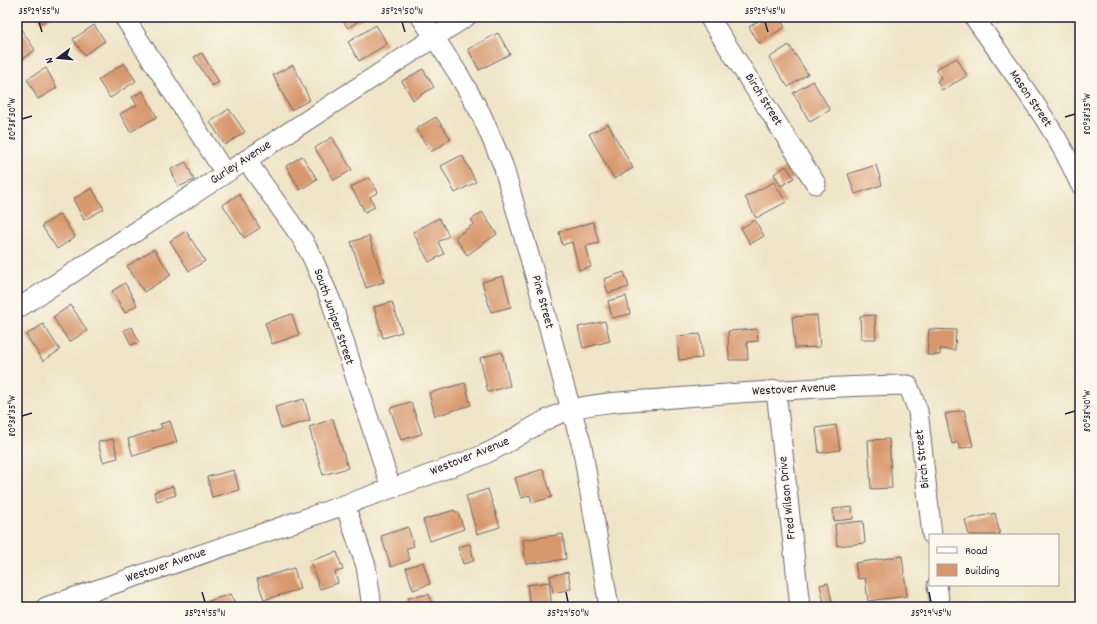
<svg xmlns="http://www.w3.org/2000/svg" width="1097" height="624" font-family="Dekko,sans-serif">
  <rect width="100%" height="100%" fill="#fbf7ec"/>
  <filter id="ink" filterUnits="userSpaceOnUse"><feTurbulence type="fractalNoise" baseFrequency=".025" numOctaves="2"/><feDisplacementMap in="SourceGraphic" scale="8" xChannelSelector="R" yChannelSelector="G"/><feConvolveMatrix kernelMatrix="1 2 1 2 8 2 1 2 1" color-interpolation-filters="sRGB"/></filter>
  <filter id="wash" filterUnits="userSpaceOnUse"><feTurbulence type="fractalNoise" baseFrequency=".012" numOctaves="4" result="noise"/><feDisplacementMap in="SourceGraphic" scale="16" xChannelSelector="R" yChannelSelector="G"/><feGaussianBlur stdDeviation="0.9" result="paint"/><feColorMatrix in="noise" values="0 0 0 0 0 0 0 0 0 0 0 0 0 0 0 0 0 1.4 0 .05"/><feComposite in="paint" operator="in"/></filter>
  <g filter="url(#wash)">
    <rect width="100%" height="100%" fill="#efe4c6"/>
    <g id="blocks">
      <g fill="#d8986d">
        <polygon points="38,17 52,17 42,23"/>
        <polygon points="340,17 364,17 348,28"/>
        <polygon points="764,17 779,17 785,27 759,43 749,27"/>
        <polygon points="993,17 1008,17 998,24"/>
        <polygon points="17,23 35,50 17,63"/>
        <polygon points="94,25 105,41 84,55 73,39"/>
        <polygon points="376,25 387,44 359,61 348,42"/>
        <polygon points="498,33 510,54 479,70 468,49"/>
        <polygon points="789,45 808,74 788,87 769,58"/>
        <polygon points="202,53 219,82 212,86 194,57"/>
        <polygon points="957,58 967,76 942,90 937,81 941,78 936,69"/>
        <polygon points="124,63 136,81 110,98 98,80"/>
        <polygon points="293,65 310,100 291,110 273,75"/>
        <polygon points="46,68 57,88 38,99 27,79"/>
        <polygon points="423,69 434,87 413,100 402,81"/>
        <polygon points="813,81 830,110 810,122 793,93"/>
        <polygon points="143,91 157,117 130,132 120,114 137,105 132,97"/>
        <polygon points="229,109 245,132 225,145 210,122"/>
        <polygon points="436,117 451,139 431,152 416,129"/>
        <polygon points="608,124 633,168 614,179 589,134"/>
        <polygon points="332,137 352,170 334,180 315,148"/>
        <polygon points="462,155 476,182 455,193 441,166"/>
        <polygon points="302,156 317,179 300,190 286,166"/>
        <polygon points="186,162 194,180 178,187 171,169"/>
        <polygon points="876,165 882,185 855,194 848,174"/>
        <polygon points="786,166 794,178 781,186 774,174"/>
        <polygon points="369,177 378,192 370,197 375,207 365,212 351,187"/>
        <polygon points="774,182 786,202 756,218 745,197"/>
        <polygon points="92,188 104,209 84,220 73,199"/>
        <polygon points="239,194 260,228 244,238 223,205"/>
        <polygon points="482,212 497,234 467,255 455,237 474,224 471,220"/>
        <polygon points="60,214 75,237 57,249 42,226"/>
        <polygon points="439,218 449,236 438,242 444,254 429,262 413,232"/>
        <polygon points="755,220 764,236 750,244 741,228"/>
        <polygon points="593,222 599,243 586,246 591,267 579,270 572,242 562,245 559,232"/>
        <polygon points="186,231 205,261 189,271 170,241"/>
        <polygon points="369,236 384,282 366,288 351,242"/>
        <polygon points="154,249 171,275 144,292 127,266"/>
        <polygon points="624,272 629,287 608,293 604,279"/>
        <polygon points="503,276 511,307 491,312 482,282"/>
        <polygon points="125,283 137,305 125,313 112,291"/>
        <polygon points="626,296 630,314 612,318 608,301"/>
        <polygon points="392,302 402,332 383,338 374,307"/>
        <polygon points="71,305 87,331 69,342 53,317"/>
        <polygon points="292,314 299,335 272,344 265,323"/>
        <polygon points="817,315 820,347 795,348 792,317"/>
        <polygon points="875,315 876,339 861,339 860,316"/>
        <polygon points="605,321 610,341 583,348 578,327"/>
        <polygon points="43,324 60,350 43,361 26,335"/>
        <polygon points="132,327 139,342 131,345 124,330"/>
        <polygon points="757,329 758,341 747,342 748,360 729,360 728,331"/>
        <polygon points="929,329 956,330 955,350 940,349 940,355 927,355"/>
        <polygon points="700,334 702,358 679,360 677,336"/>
        <polygon points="502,352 510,386 488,392 480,358"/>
        <polygon points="465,383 471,405 435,416 429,393"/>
        <polygon points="304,399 310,420 281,429 275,407"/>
        <polygon points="411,402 422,434 401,440 390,408"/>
        <polygon points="964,410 973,446 959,449 958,442 952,444 945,414"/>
        <polygon points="333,419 348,468 323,475 309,427"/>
        <polygon points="170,421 177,442 133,456 128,439 162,428 160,424"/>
        <polygon points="836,425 840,450 819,453 816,428"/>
        <polygon points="113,439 118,458 103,462 98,442"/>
        <polygon points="889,439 892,488 871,489 868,440"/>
        <polygon points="543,469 552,497 532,503 530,495 521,498 515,478"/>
        <polygon points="234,470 239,490 212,497 207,477"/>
        <polygon points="173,486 176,495 157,501 154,492"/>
        <polygon points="488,489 500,527 477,534 466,496"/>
        <polygon points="852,507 853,519 834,521 833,509"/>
        <polygon points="454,510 455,512 458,512 464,529 430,541 423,520"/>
        <polygon points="995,513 1000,535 969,535 965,520"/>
        <polygon points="863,521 865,543 837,546 835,524"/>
        <polygon points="408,527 414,546 406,549 410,560 391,567 381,536"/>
        <polygon points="563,534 566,559 526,564 523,540"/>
        <polygon points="470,544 474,561 463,564 458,547"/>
        <polygon points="337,552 343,570 335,572 338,583 320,589 310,561"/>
        <polygon points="902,556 907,596 868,601 865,578 858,579 855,563"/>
        <polygon points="423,562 430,584 413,590 406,568"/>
        <polygon points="294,568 300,589 264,600 257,579"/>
        <polygon points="568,572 571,589 553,593 550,576"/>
        <polygon points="549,582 552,607 530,607 527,585"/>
        <polygon points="828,583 833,607 825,607 820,585"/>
        <polygon points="231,594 236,607 190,607"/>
        <polygon points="429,594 432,607 410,607 408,598"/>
      </g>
    </g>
  </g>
  <g filter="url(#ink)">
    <use href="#blocks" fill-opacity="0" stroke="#6a666c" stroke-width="1"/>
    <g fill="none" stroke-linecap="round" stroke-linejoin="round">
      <defs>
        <g id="minor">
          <polyline points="124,17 225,173"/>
          <polyline points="421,17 459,75 481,114 503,165 540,293 564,385 582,446 609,607"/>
          <polyline points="709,17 816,184"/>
          <path d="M974,17C1011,71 1054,124 1080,184"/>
          <polyline points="246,160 303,240 313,259 331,301 391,488"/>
          <polyline points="17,309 466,17"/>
          <polyline points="776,390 800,607"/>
          <polyline points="345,505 366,566 372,607"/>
          <polyline points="937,585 940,607"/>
          <path d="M46,607C190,558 335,510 478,457C510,445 537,420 570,410C600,401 642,401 673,398C752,392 830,386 908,385L918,411L932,535"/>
        </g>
      </defs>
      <use href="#minor" stroke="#6a666c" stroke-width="21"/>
      <use href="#minor" stroke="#fff" stroke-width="19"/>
    </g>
  </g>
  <path fill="none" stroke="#22223b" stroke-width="1.5" d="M39,22L42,32M402,22L405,32M765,22L768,32M1065,117L1075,114M22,119L32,116M1065,414L1075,411M22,416L32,413M202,592L205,602M566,592L568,602M929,592L931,602"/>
  <g text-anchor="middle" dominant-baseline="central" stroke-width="4" stroke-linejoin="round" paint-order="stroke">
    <g font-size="13" fill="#22223b" stroke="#fbf7ec">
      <text transform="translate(1030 99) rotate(56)">Mason Street</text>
      <text transform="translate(763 100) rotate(58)">Birch Street</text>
      <text transform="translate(241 163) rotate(-33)">Gurley Avenue</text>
      <text transform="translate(542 302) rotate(75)">Pine Street</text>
      <text transform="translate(333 317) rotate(71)">South Juniper Street</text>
      <text transform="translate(794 390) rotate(-3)">Westover Avenue</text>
      <text transform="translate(470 457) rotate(-22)">Westover Avenue</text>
      <text transform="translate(923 459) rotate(-96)">Birch Street</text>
      <text transform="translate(788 498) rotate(-96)">Fred Wilson Drive</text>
      <text transform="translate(166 566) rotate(-19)">Westover Avenue</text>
    </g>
  </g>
  <rect width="1097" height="624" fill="none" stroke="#fbf7ec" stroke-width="44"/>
  <rect x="929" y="534" width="130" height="52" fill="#fbf7ec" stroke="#a4a2a5"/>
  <rect x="937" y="547" width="20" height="6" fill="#ffffff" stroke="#a4a2a5"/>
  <text x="965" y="554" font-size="12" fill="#22223b">Road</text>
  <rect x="937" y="564" width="20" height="12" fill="#d8986d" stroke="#a4a2a5"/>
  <text x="965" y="574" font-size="12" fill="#22223b">Building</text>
  <g transform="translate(58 58) rotate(254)" stroke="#fbf7ec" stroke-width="3" paint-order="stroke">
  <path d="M0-3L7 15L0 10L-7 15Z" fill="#22223b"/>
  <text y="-6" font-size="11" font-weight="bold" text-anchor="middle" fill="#22223b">N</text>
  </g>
  <rect x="22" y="22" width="1053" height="580" fill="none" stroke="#22223b" stroke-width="1.5"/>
  <g font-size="10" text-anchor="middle" fill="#22223b">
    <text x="39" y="14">35°29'55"N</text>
    <text x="402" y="14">35°29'50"N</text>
    <text x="765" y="14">35°29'45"N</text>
    <text transform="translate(1086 114) rotate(-90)" y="4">80°38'35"W</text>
    <text transform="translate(11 119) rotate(-90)" y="4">80°38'30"W</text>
    <text transform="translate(1086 411) rotate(-90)" y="4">80°38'40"W</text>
    <text transform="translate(11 416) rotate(-90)" y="4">80°38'35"W</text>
    <text x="205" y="616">35°29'55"N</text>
    <text x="568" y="616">35°29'50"N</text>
    <text x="931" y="616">35°29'45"N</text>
  </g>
</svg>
